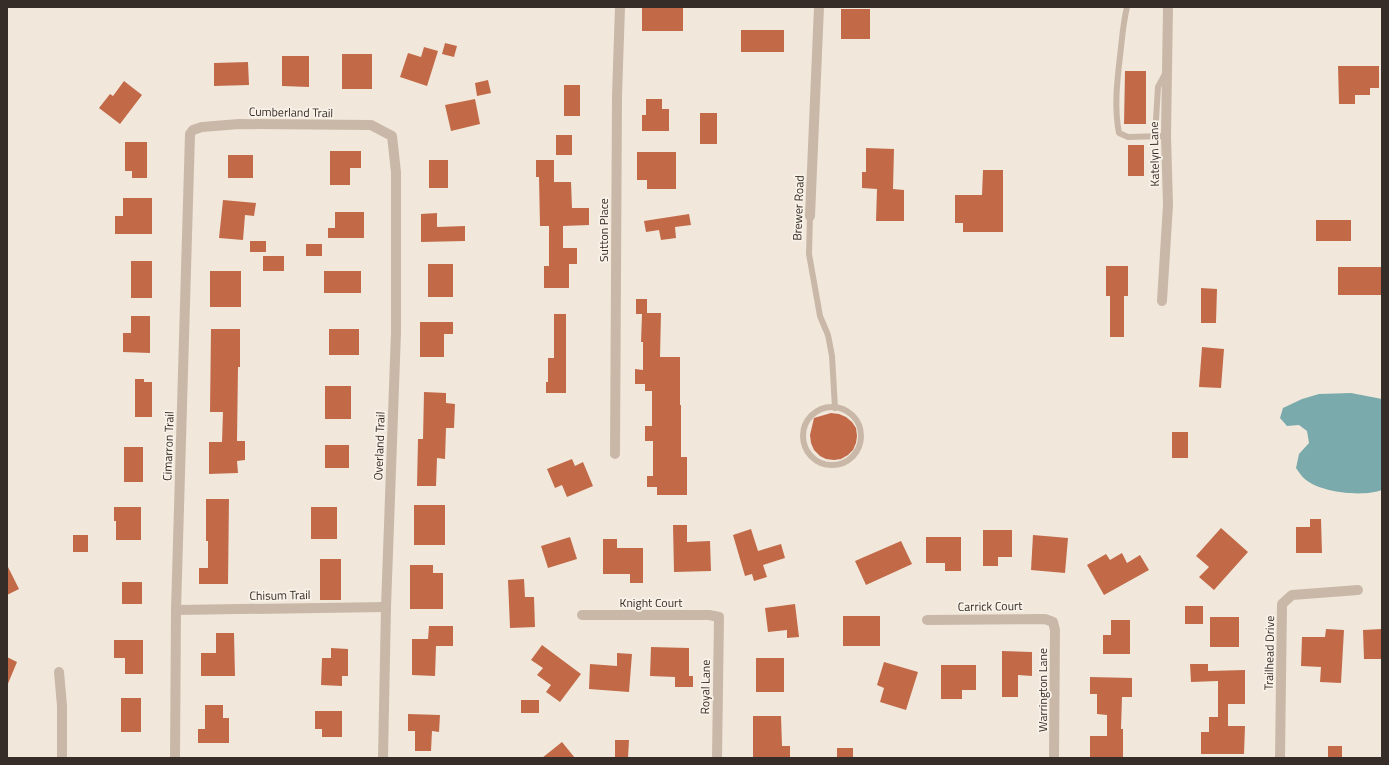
<svg xmlns="http://www.w3.org/2000/svg" width="1389" height="765" font-family="'Titillium Web',sans-serif">
  <rect width="100%" height="100%" fill="#f1e8db"/>
  <path fill="#7baaad" d="M1351,393L1382,399V490C1364,497 1322,493 1306,480C1302,477 1299,472 1296,468L1299,454L1309,443L1307,431L1299,425L1287,426L1280,418L1283,408L1302,399L1319,394Z"/>
  <g fill="#c26a48">
    <rect x="642" y="7" width="41" height="24"/>
    <rect x="841" y="9" width="29" height="30"/>
    <rect x="741" y="30" width="43" height="22"/>
    <polygon points="445,43 457,46 454,57 442,54"/>
    <polygon points="424,47 438,51 427,86 400,77 408,53 421,57"/>
    <rect x="342" y="54" width="30" height="35"/>
    <polygon points="282,56 309,56 309,87 282,86"/>
    <polygon points="248,62 249,85 214,86 214,63"/>
    <polygon points="1338,66 1379,66 1379,88 1370,88 1370,95 1355,95 1355,104 1339,104"/>
    <polygon points="1125,71 1146,71 1146,124 1124,124"/>
    <polygon points="488,80 491,93 477,96 475,83"/>
    <polygon points="124,81 142,95 120,124 99,108 110,94 113,96"/>
    <rect x="564" y="85" width="16" height="31"/>
    <polygon points="475,99 480,124 451,131 445,105"/>
    <polygon points="646,99 662,99 662,109 669,109 669,131 642,131 642,115 646,115"/>
    <rect x="700" y="113" width="17" height="31"/>
    <rect x="556" y="135" width="16" height="20"/>
    <polygon points="125,142 147,142 147,178 132,178 132,171 125,171"/>
    <rect x="1128" y="145" width="16" height="31"/>
    <polygon points="866,148 894,149 893,189 904,190 904,221 876,221 877,189 862,188 862,172 866,172"/>
    <polygon points="330,151 361,151 361,168 350,168 350,185 330,185"/>
    <polygon points="637,152 676,152 676,189 647,189 647,180 637,180"/>
    <rect x="228" y="155" width="25" height="23"/>
    <rect x="429" y="160" width="19" height="28"/>
    <polygon points="536,160 554,160 554,182 571,182 572,208 589,208 589,225 563,226 563,248 577,248 577,264 569,264 569,288 544,288 544,266 549,266 549,226 540,226 539,177 536,177"/>
    <polygon points="983,170 1003,170 1003,232 963,232 963,223 955,223 955,195 982,195"/>
    <polygon points="123,198 152,198 152,234 115,234 115,216 123,216"/>
    <polygon points="223,200 256,203 254,216 245,215 243,240 219,238"/>
    <polygon points="335,212 364,212 364,238 328,238 328,228 335,228"/>
    <polygon points="437,213 437,227 465,226 465,241 421,242 421,214"/>
    <polygon points="689,214 691,225 675,227 676,238 661,240 659,230 646,232 644,221"/>
    <rect x="1316" y="220" width="35" height="21"/>
    <rect x="250" y="241" width="16" height="11"/>
    <rect x="306" y="244" width="16" height="12"/>
    <rect x="263" y="256" width="21" height="15"/>
    <rect x="131" y="261" width="21" height="37"/>
    <rect x="428" y="264" width="25" height="33"/>
    <polygon points="1106,266 1128,266 1128,296 1124,296 1124,337 1110,337 1110,296 1106,296"/>
    <rect x="1338" y="267" width="44" height="28"/>
    <rect x="210" y="271" width="31" height="36"/>
    <rect x="324" y="271" width="37" height="22"/>
    <polygon points="1201,288 1217,289 1216,323 1201,323"/>
    <polygon points="636,299 647,299 647,313 661,313 660,357 680,357 680,405 681,405 681,457 687,457 687,495 657,495 657,487 647,487 647,476 653,476 653,441 645,441 645,426 652,426 652,391 645,391 645,384 635,384 635,369 643,370 643,342 641,342 642,314 636,314"/>
    <polygon points="554,314 566,314 566,393 546,393 546,382 548,382 548,358 554,358"/>
    <polygon points="131,316 150,316 150,353 123,352 123,333 131,333"/>
    <polygon points="420,322 453,322 453,334 444,334 444,357 420,357"/>
    <polygon points="211,329 240,329 240,367 238,367 237,441 245,441 245,460 237,461 238,473 209,474 209,442 222,442 223,412 210,412"/>
    <rect x="329" y="329" width="30" height="26"/>
    <polygon points="1202,347 1224,349 1221,388 1199,387"/>
    <polygon points="135,379 144,379 144,382 152,382 152,417 135,417"/>
    <rect x="325" y="386" width="26" height="33"/>
    <polygon points="424,392 446,393 446,403 455,404 454,428 446,428 445,459 437,458 436,486 417,486 418,439 423,439"/>
    <polygon points="831,413 839,414 846,417 852,422 856,428 857,436 856,443 853,450 848,455 841,459 834,460 826,459 820,456 814,450 811,443 810,435 814,418"/>
    <rect x="1172" y="432" width="16" height="26"/>
    <rect x="325" y="445" width="24" height="23"/>
    <rect x="124" y="447" width="19" height="35"/>
    <polygon points="572,459 575,466 583,462 593,486 567,497 562,485 555,488 547,469"/>
    <polygon points="206,499 229,499 228,584 199,584 199,568 208,568 208,541 206,541"/>
    <rect x="414" y="505" width="31" height="40"/>
    <polygon points="114,507 141,507 141,540 116,540 116,521 114,521"/>
    <rect x="311" y="507" width="26" height="32"/>
    <polygon points="1310,519 1321,519 1322,553 1296,553 1296,527 1310,527"/>
    <polygon points="673,525 687,525 687,542 710,541 711,571 674,572"/>
    <polygon points="1221,528 1248,552 1214,590 1199,577 1209,567 1196,556"/>
    <polygon points="751,529 758,551 781,544 785,558 763,565 767,577 754,581 752,574 745,576 733,535"/>
    <polygon points="983,530 1012,530 1012,557 998,557 998,566 983,566"/>
    <rect x="73" y="535" width="15" height="17"/>
    <polygon points="1033,535 1068,538 1065,573 1031,570"/>
    <polygon points="570,537 577,559 548,568 541,546"/>
    <polygon points="926,537 961,537 961,571 945,571 945,563 926,563"/>
    <polygon points="603,539 617,539 617,548 643,548 643,583 630,583 630,574 603,574"/>
    <polygon points="901,541 912,564 866,585 855,561"/>
    <polygon points="1122,553 1127,563 1140,555 1149,570 1104,595 1087,565 1106,554 1110,560"/>
    <rect x="320" y="559" width="21" height="41"/>
    <polygon points="7,565 19,589 7,595"/>
    <polygon points="410,565 433,565 433,573 443,573 443,609 410,609"/>
    <polygon points="524,579 525,597 534,597 535,627 510,628 508,580"/>
    <rect x="122" y="582" width="20" height="22"/>
    <polygon points="795,604 799,637 787,638 787,630 768,632 765,608"/>
    <rect x="1185" y="606" width="18" height="18"/>
    <rect x="843" y="616" width="37" height="30"/>
    <rect x="1210" y="617" width="29" height="30"/>
    <polygon points="1111,620 1130,620 1130,654 1103,654 1103,635 1111,635"/>
    <polygon points="429,626 453,626 453,646 436,646 435,676 412,675 412,639 428,639"/>
    <polygon points="1326,629 1344,630 1341,683 1320,682 1321,667 1301,666 1302,637 1325,637"/>
    <polygon points="1382,629 1382,659 1364,659 1363,630"/>
    <polygon points="216,633 234,633 235,676 201,676 201,653 216,653"/>
    <polygon points="114,640 143,640 143,674 125,674 125,658 114,658"/>
    <polygon points="542,645 581,674 560,702 546,692 551,685 537,675 543,668 531,660"/>
    <polygon points="651,647 689,648 689,676 693,676 693,687 675,687 675,677 650,676"/>
    <polygon points="331,648 348,649 348,676 342,676 342,686 321,685 322,658 331,658"/>
    <polygon points="1002,651 1032,652 1032,676 1018,675 1018,697 1002,697"/>
    <polygon points="617,653 632,654 629,692 589,689 590,664 617,666"/>
    <polygon points="7,657 17,662 7,686"/>
    <rect x="756" y="658" width="28" height="34"/>
    <polygon points="884,662 918,672 906,710 880,702 884,688 877,685"/>
    <polygon points="1190,664 1208,664 1208,671 1245,670 1245,704 1228,704 1228,726 1245,726 1244,754 1201,754 1201,732 1209,732 1209,717 1218,717 1218,681 1191,682"/>
    <polygon points="941,665 976,665 976,690 962,690 962,699 941,699"/>
    <polygon points="1090,677 1132,678 1132,697 1122,697 1121,729 1123,729 1123,758 1090,758 1090,736 1107,736 1107,715 1097,714 1097,694 1090,694"/>
    <rect x="121" y="698" width="20" height="34"/>
    <rect x="521" y="700" width="18" height="13"/>
    <polygon points="205,705 223,705 223,718 229,718 229,743 198,743 198,729 205,729"/>
    <polygon points="315,711 342,711 342,737 322,737 322,729 315,729"/>
    <polygon points="408,714 440,715 439,732 432,731 431,751 415,751 415,731 408,731"/>
    <polygon points="753,716 781,716 782,746 790,746 790,757 753,757"/>
    <polygon points="615,740 629,740 628,758 615,758"/>
    <polygon points="562,742 575,758 542,758"/>
    <rect x="1328" y="746" width="14" height="12"/>
    <rect x="837" y="748" width="16" height="10"/>
  </g>
  <g fill="none" stroke-linecap="round" stroke-linejoin="round">
    <g stroke="#c9b8a8" stroke-width="6">
      <path d="M1127,7C1123,23 1122,40 1120,56C1117,82 1114,108 1119,133L1128,137L1166,136"/>
      <polyline points="1155,136 1158,87 1165,74"/>
      <polyline points="810,216 809,254 820,316 828,335 832,356 835,408"/>
      <circle cx="832" cy="436" r="29"/>
    </g>
    <g stroke="#c9b8a8" stroke-width="10">
      <polyline points="810,216 819,7"/>
      <polyline points="1162,301 1168,205 1166,136 1168,7"/>
      <polyline points="615,454 617,96 620,7"/>
      <polyline points="176,610 386,607"/>
      <polyline points="582,615 709,615 719,617 717,758"/>
      <polyline points="927,620 1045,619 1053,622 1055,630 1054,758"/>
      <polyline points="59,672 62,706 62,758"/>
      <polyline points="175,758 176,610 190,134 193,130 202,127 239,124 371,125 392,136 396,172 396,332 386,607 383,758"/>
      <polyline points="1280,758 1282,604 1292,595 1358,590"/>
    </g>
  </g>
  <g text-anchor="middle" dominant-baseline="central" stroke-width="3.5" stroke-linejoin="round" paint-order="stroke">
    <g font-size="12" fill="#362d28" stroke="#f9f2e8">
      <text transform="translate(291 112) rotate(1)">Cumberland Trail</text>
      <text transform="translate(1154 154) rotate(-91)">Katelyn Lane</text>
      <text transform="translate(798 208) rotate(-88)">Brewer Road</text>
      <text transform="translate(603 230) rotate(-90)">Sutton Place</text>
      <text transform="translate(168 446) rotate(-88)">Cimarron Trail</text>
      <text transform="translate(379 446) rotate(-88)">Overland Trail</text>
      <text transform="translate(280 595) rotate(-1)">Chisum Trail</text>
      <text x="651" y="602">Knight Court</text>
      <text transform="translate(990 606) rotate(-1)">Carrick Court</text>
      <text transform="translate(1269 653) rotate(-89)">Trailhead Drive</text>
      <text transform="translate(705 687) rotate(-89)">Royal Lane</text>
      <text transform="translate(1042 690) rotate(-90)">Warrington Lane</text>
    </g>
  </g>
  <rect width="1389" height="765" fill="none" stroke="#362d28" stroke-width="16"/>
</svg>
